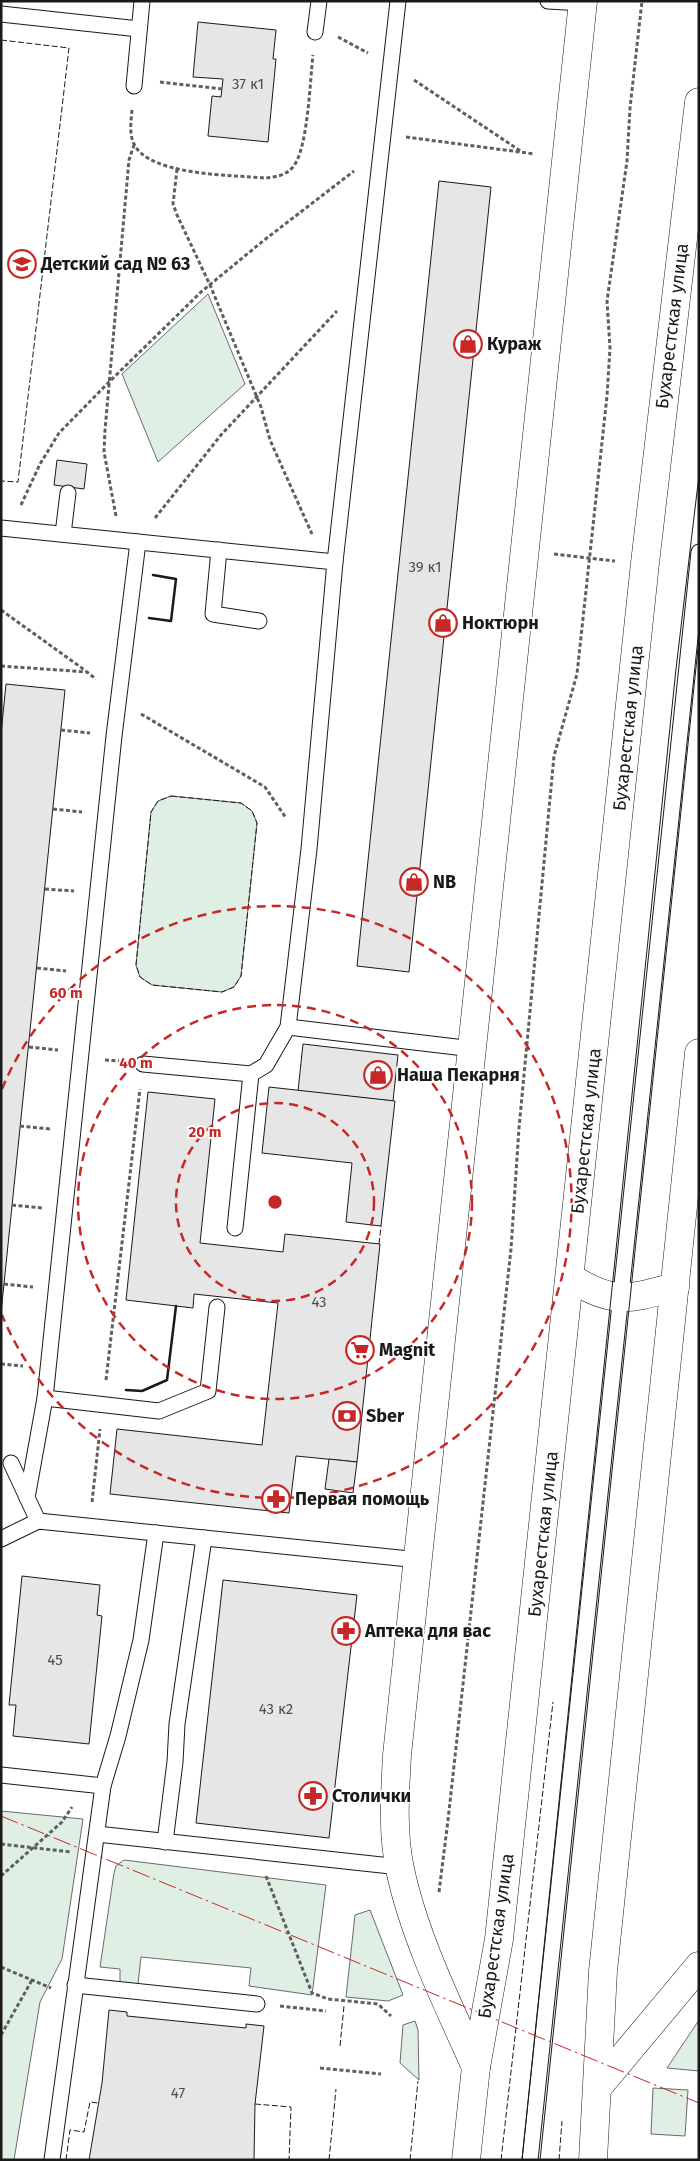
<svg xmlns="http://www.w3.org/2000/svg" width="700" height="2161" font-family="'Fira Sans',sans-serif">
  <rect width="100%" height="100%" fill="#fff"/>
  <g fill="#e0efe3" stroke="#6a6a6a">
    <polygon points="208,294 245,384 158,462 122,374"/>
    <polygon points="171,796 241,803 252,811 257,823 241,976 234,987 222,992 152,985 140,977 136,965 151,812 158,801"/>
    <polygon points="1,1811 83,1819 62,1959 40,2002 14,2160 1,2160"/>
    <polygon points="124,1860 326,1885 312,1995 249,1986 251,1968 141,1957 138,1984 120,1983 120,1969 100,1967 114,1873 116,1866"/>
    <polygon points="370,1910 403,1995 388,2001 346,1997 355,1915"/>
    <polygon points="699,2020 699,2071 667,2068"/>
    <polygon points="415,2021 418,2030 419,2080 400,2063 403,2025"/>
    <polygon points="653,2088 688,2090 685,2136 651,2134"/>
  </g>
  <g fill="#e6e6e6" stroke="#1a1a1a">
    <polygon points="198,22 276,30 273,59 276,59 268,142 208,136 212,96 221,97 223,79 193,77"/>
    <polygon points="439,181 491,187 409,972 357,966"/>
    <polygon points="57,460 87,464 84,489 54,485"/>
    <polygon points="6,684 65,690 1,1313 1,734"/>
    <polygon points="303,1044 398,1055 393,1101 298,1091"/>
    <polygon points="269,1087 395,1101 381,1226 346,1222 352,1163 262,1153"/>
    <polygon points="148,1092 215,1099 200,1243 283,1252 285,1234 380,1244 357,1462 296,1456 289,1513 110,1494 117,1429 262,1445 278,1303 194,1294 193,1308 126,1300"/>
    <polygon points="329,1459 357,1462 353,1493 325,1489"/>
    <polygon points="22,1576 100,1585 97,1615 102,1616 89,1744 13,1736 16,1705 9,1705"/>
    <polygon points="223,1580 357,1595 329,1838 196,1823"/>
    <polygon points="109,2010 127,2012 127,2016 246,2028 246,2024 264,2026 255,2104 254,2160 89,2160 102,2083"/>
  </g>
  <g fill="none" stroke-linecap="round" stroke-linejoin="round">
    <defs>
      <g id="service">
        <polyline points="548,1 583,3"/>
        <polyline points="1,14 139,29"/>
        <polyline points="315,32 319,1"/>
        <polyline points="134,86 142,1"/>
        <polyline points="1,528 335,562"/>
        <polyline points="63,534 68,493"/>
        <polyline points="219,550 213,614 259,621"/>
        <polyline points="288,1027 473,1049"/>
        <polyline points="143,1064 251,1074 266,1065 288,1027 309,849 335,562 398,1"/>
        <polyline points="235,1228 251,1074"/>
        <polyline points="45,1398 159,1411 208,1391 217,1307"/>
        <polyline points="11,1463 38,1521"/>
        <polyline points="27,1498 45,1398 114,736 138,542"/>
        <polyline points="1,1539 38,1521 419,1560"/>
        <polyline points="1,1775 103,1786 52,2160"/>
        <polyline points="103,1786 118,1736 141,1640 156,1533"/>
        <polyline points="97,1834 400,1867"/>
        <polyline points="165,1842 175,1762 177,1724 204,1538"/>
        <polyline points="75,1985 257,2004"/>
        <polyline points="530,2160 699,552"/>
      </g>
      <g id="minor">
        <path d="M476,2067C448,2005 414,1936 400,1869C392,1832 395,1793 397,1755L583,1"/>
        <polyline points="598,2087 699,1966"/>
      </g>
      <g id="secondary">
        <path d="M571,1278C613,1305 629,1299 675,1287"/>
        <polyline points="466,2160 476,2067 499,1939 645,563 699,102"/>
        <polyline points="593,2160 603,1971 699,1053"/>
      </g>
    </defs>
    <use href="#service" stroke="#1a1a1a" stroke-width="17"/>
    <use href="#minor" stroke="#1a1a1a" stroke-width="29"/>
    <use href="#secondary" stroke="#1a1a1a" stroke-width="29"/>
    <g stroke="#5f5f5f" stroke-width="3" stroke-dasharray="4 2.5" stroke-linecap="butt">
      <polyline points="338,37 368,53"/>
      <polyline points="414,80 522,152"/>
      <polyline points="160,82 222,89"/>
      <path d="M132,110C131,121 129,134 134,144C149,176 234,175 265,178C275,177 285,176 293,167C308,149 310,80 313,55"/>
      <polyline points="406,137 535,154"/>
      <polyline points="177,169 173,204 177,215 210,285 261,407 270,440 312,534"/>
      <polyline points="21,505 40,464 59,433 109,382 201,292 263,241 354,171"/>
      <polyline points="116,516 104,452 105,430 129,160 134,145"/>
      <polyline points="155,518 221,435 337,311"/>
      <polyline points="554,554 615,561"/>
      <polyline points="1,610 86,671"/>
      <polyline points="1,666 87,672 96,679"/>
      <polyline points="141,714 265,787 286,818"/>
      <polyline points="61,730 90,733"/>
      <polyline points="53,809 82,812"/>
      <polyline points="45,889 74,891"/>
      <polyline points="37,968 66,971"/>
      <polyline points="29,1047 58,1050"/>
      <polyline points="105,1060 119,1061"/>
      <polyline points="20,1126 50,1129"/>
      <polyline points="12,1205 42,1208"/>
      <polyline points="4,1284 33,1287"/>
      <polyline points="1,1364 23,1366"/>
      <polyline points="106,1380 140,1089"/>
      <polyline points="92,1502 100,1429"/>
      <polyline points="1,1844 71,1852"/>
      <polyline points="1,1876 62,1822 72,1807"/>
      <polyline points="266,1876 312,1993 328,1999 378,2004 391,2016"/>
      <polyline points="439,1892 448,1820 511,1249 519,1128 554,756 577,674 607,396 610,348 607,301 627,161 630,108 642,1"/>
      <polyline points="1,1967 51,1988"/>
      <polyline points="280,2006 326,2011"/>
      <polyline points="1,2035 32,1980"/>
      <polyline points="320,2068 381,2074"/>
    </g>
    <use href="#service" stroke="#fff" stroke-width="15"/>
    <use href="#minor" stroke="#fff" stroke-width="28"/>
    <use href="#secondary" stroke="#fff" stroke-width="28"/>
    <g stroke="#1a1a1a" stroke-width="1">
      <polyline points="522,2160 676,669 699,475"/>
      <polyline points="540,2160 699,639"/>
    </g>
    <g stroke="#1a1a1a" stroke-width="1" stroke-dasharray="6 2.5" stroke-linecap="butt">
      <polyline points="1,40 69,48 18,482 1,481"/>
      <polygon points="171,796 241,803 252,811 257,823 241,976 234,987 222,992 152,985 140,977 136,965 151,812 158,801"/>
      <polyline points="379,1244 381,1226"/>
      <polyline points="340,2046 344,2006"/>
      <polyline points="255,2104 291,2107 289,2160"/>
      <polyline points="66,2160 70,2130 84,2132 90,2102 98,2103"/>
      <polyline points="329,2160 336,2089"/>
      <polyline points="410,2160 418,2081"/>
      <polyline points="501,2160 553,1702"/>
      <polyline points="559,2160 562,2121"/>
    </g>
    <g stroke="#1a1a1a" stroke-width="2.5">
      <polyline points="149,618 171,621 176,579 153,575"/>
      <polyline points="126,1390 142,1391 167,1380 176,1306"/>
    </g>
    <polyline stroke="#c62828" stroke-width="1" stroke-dasharray="18 4 2.5 4" stroke-linecap="butt" points="1,1816 699,2103"/>
  </g>
  <g fill="none" stroke="#c62828" stroke-width="2.5" stroke-dasharray="9 6">
    <circle cx="275" cy="1202" r="99"/>
    <circle cx="275" cy="1202" r="197"/>
    <path d="M2 1089A296 296 0 1 1 2 1315"/>
  </g>
  <defs>
    <symbol id="school-ring" viewBox="-11 -11 22 22"><circle r="9.5" fill="#fff" stroke="#c62828" stroke-width="1.5"/><path d="M0-5L7-2L0 1L-7-2ZM-4 1L0 2.5L4 1V4Q0 6-4 4Z" fill="#c62828"/></symbol>
    <symbol id="shop-ring" viewBox="-11 -11 22 22"><circle r="9.5" fill="#fff" stroke="#c62828" stroke-width="1.5"/><path d="M-5-2.5h2.3a2.7 3.5 0 0 1 5.4 0H5L5.5 6h-11ZM-1.5-2.5h3a1.5 2.3 0 0 0-3 0Z" fill="#c62828"/></symbol>
    <symbol id="supermarket-ring" viewBox="-11 -11 22 22"><circle r="9.5" fill="#fff" stroke="#c62828" stroke-width="1.5"/><path d="M-6-5.5h2.5l.6 2H6L4.5 2H-2.5L-4.4-4H-6ZM-1.5 3.2a1.3 1.3 0 1 0 .1 0ZM3 3.2a1.3 1.3 0 1 0 .1 0Z" fill="#c62828"/></symbol>
    <symbol id="bank-ring" viewBox="-11 -11 22 22"><circle r="9.5" fill="#fff" stroke="#c62828" stroke-width="1.5"/><path d="M-6-4H6V4H-6ZM0-2.3a2.3 2.3 0 1 0 0 4.6a2.3 2.3 0 1 0 0-4.6Z" fill="#c62828"/></symbol>
    <symbol id="pharmacy-ring" viewBox="-11 -11 22 22"><circle r="9.5" fill="#fff" stroke="#c62828" stroke-width="1.5"/><path d="M-2-6h4v4h4v4h-4v4h-4v-4h-4v-4h4Z" fill="#c62828"/></symbol>
  </defs>
  <g fill-rule="evenodd">
    <use href="#school-ring" x="6" y="248" width="32" height="32"/>
    <use href="#shop-ring" x="452" y="328" width="32" height="32"/>
    <use href="#shop-ring" x="427" y="607" width="32" height="32"/>
    <use href="#shop-ring" x="398" y="866" width="32" height="32"/>
    <use href="#shop-ring" x="362" y="1059" width="32" height="32"/>
    <use href="#supermarket-ring" x="344" y="1334" width="32" height="32"/>
    <use href="#bank-ring" x="331" y="1400" width="32" height="32"/>
    <use href="#pharmacy-ring" x="260" y="1483" width="32" height="32"/>
    <use href="#pharmacy-ring" x="330" y="1615" width="32" height="32"/>
    <use href="#pharmacy-ring" x="297" y="1780" width="32" height="32"/>
  </g>
  <g text-anchor="middle" dominant-baseline="central" stroke-width="4" stroke-linejoin="round" paint-order="stroke">
    <g font-size="15" fill="#4d4d4d">
      <text x="248" y="84">37 к1</text>
      <text x="425" y="567">39 к1</text>
      <text x="319" y="1302">43</text>
      <text x="55" y="1660">45</text>
      <text x="276" y="1709">43 к2</text>
      <text x="178" y="2093">47</text>
    </g>
    <g font-size="18" font-weight="bold" fill="#1a1a1a" stroke="#fff" text-anchor="start">
      <text x="41" y="264">Детский сад № 63</text>
      <text x="487" y="344">Кураж</text>
      <text x="462" y="623">Ноктюрн</text>
      <text x="433" y="882">NB</text>
      <text x="397" y="1075">Наша Пекарня</text>
      <text x="379" y="1350">Magnit</text>
      <text x="366" y="1416">Sber</text>
      <text x="295" y="1499">Первая помощь</text>
      <text x="365" y="1631">Аптека для вас</text>
      <text x="332" y="1796">Столички</text>
    </g>
    <g font-size="18" fill="#1a1a1a" stroke="#fff">
      <text transform="translate(672 326) rotate(-83)">Бухарестская улица</text>
      <text transform="translate(628 728) rotate(-84)">Бухарестская улица</text>
      <text transform="translate(586 1131) rotate(-84)">Бухарестская улица</text>
      <text transform="translate(543 1534) rotate(-84)">Бухарестская улица</text>
      <text transform="translate(496 1936) rotate(-82)">Бухарестская улица</text>
    </g>
  </g>
  <circle cx="275" cy="1202" r="8" fill="#c62828" stroke="#fff" stroke-width="2.5"/>
  <g font-size="15" text-anchor="middle" font-weight="bold" fill="#c62828" stroke="#fff" stroke-width="4" stroke-linejoin="round" paint-order="stroke">
    <text x="66" y="998">60 m</text>
    <text x="136" y="1068">40 m</text>
    <text x="205" y="1137">20 m</text>
  </g>
  <rect width="700" height="2161" fill="none" stroke="#1a1a1a" stroke-width="5"/>
</svg>
